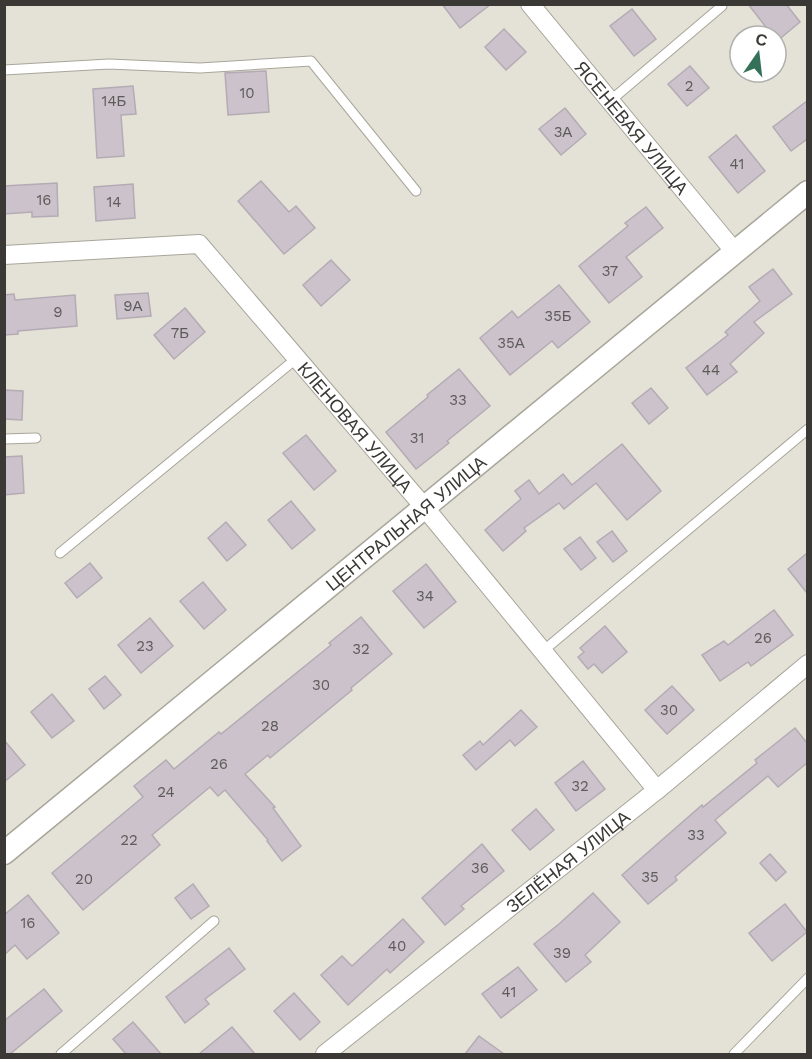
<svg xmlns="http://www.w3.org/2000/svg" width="812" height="1059" font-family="'Work Sans',sans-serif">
  <rect width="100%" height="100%" fill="#e4e1d6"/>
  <g fill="#cbc2cb" stroke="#b4abb4" stroke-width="1.5">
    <polygon points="442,4 491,4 460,28"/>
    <polygon points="748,4 786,4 800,22 777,41 776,36 773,36"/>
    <polygon points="632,9 656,39 634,56 610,26"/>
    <polygon points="504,29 526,52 506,70 485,47"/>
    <polygon points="690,66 709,88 687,106 668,84"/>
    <polygon points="266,71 269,112 228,115 225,73"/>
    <polygon points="133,86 136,114 121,115 124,156 97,158 93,89"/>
    <polygon points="807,101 807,139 791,151 773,127"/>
    <polygon points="565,108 586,134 561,155 539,129"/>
    <polygon points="736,135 765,171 738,193 709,157"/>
    <polygon points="261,181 289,212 296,206 315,228 284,254 238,201"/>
    <polygon points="57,183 58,216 32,217 32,212 4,214 4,186"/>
    <polygon points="133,184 135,218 96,221 94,187"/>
    <polygon points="646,207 663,228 626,257 642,277 609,303 579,266 628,226 625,223"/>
    <polygon points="331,260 350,280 321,306 303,285"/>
    <polygon points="773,269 792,294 754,322 764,333 730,364 737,372 707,395 686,368 728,335 725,332 760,301 749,287"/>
    <polygon points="559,285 590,322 558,348 552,341 510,375 480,338 512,311 518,318"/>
    <polygon points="148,293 151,316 117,319 115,295"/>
    <polygon points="14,294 15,300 75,295 77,326 18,331 18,334 4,335 4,295"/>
    <polygon points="185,308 205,332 174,359 154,335"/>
    <polygon points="459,369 490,406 447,441 449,443 416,469 386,432 428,397 427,395"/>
    <polygon points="651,388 668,408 649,424 632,403"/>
    <polygon points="4,390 23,391 22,420 4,419"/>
    <polygon points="306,435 336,471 314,490 283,453"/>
    <polygon points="622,444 661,491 627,520 596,483 564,509 559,503 524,528 526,531 503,551 485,530 521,499 515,491 529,480 539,494 563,474 572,485"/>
    <polygon points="22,456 24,493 4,495 4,457"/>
    <polygon points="291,501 315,530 292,549 268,520"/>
    <polygon points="226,522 246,545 227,561 208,538"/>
    <polygon points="612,531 627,551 613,562 597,542"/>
    <polygon points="580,537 596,558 581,570 564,549"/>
    <polygon points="807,553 807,593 788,569"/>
    <polygon points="90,563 102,578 77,598 65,583"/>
    <polygon points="426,564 456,602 424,628 393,591"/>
    <polygon points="203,582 226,610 204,629 180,601"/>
    <polygon points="774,610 793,635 751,666 748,662 720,681 702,655 724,641 728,645"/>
    <polygon points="361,617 392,654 351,688 352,690 270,758 268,755 245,774 275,807 273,808 301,846 282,861 267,841 268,840 225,790 218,796 210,787 152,835 160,845 83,910 52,873 143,797 134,786 166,760 174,769 219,732 221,734 331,645 329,643"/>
    <polygon points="150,618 173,646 141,673 118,645"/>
    <polygon points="605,626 627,652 602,673 594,664 588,669 578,657 584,652 580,648"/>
    <polygon points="105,676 121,695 104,709 89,689"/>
    <polygon points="672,686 694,710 667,734 645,710"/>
    <polygon points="52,694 74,721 52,738 31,712"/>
    <polygon points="521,710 537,727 515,746 510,740 476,770 463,755 480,741 483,745"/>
    <polygon points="795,728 807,743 807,763 778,787 768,776 715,820 726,833 675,877 677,880 648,904 622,875 702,805 703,807 757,763 755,760"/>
    <polygon points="4,740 25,765 4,782"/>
    <polygon points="583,761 605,789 576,811 555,783"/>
    <polygon points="536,809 554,830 530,850 512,830"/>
    <polygon points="482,844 504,871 461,906 464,909 445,925 422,898"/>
    <polygon points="770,854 786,872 776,881 760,863"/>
    <polygon points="193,884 209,906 191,919 175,898"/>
    <polygon points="593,893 620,922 585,955 591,962 566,982 534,944 559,924"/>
    <polygon points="28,895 59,933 27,959 15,945 4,955 4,915"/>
    <polygon points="785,904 807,932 772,961 749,933"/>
    <polygon points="403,919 424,942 390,973 387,969 348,1005 321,975 342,956 352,966"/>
    <polygon points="229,948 245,969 205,999 209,1004 185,1023 166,997"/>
    <polygon points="518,967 537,990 501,1018 482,994"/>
    <polygon points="44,989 62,1011 10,1054 4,1054 4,1021"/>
    <polygon points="294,993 320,1022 300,1040 274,1011"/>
    <polygon points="133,1022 161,1054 126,1054 113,1039"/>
    <polygon points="232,1027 255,1054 199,1054"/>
    <polygon points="479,1036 504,1054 465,1054"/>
  </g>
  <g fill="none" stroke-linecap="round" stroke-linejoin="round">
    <defs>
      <g id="service">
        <polyline points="4,70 109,64 200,68 311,61 416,191"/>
        <polyline points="610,101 722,6"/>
        <polyline points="4,439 36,438"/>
        <polyline points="60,553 297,358"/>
        <polyline points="543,651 808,429"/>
        <polyline points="61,1054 214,921"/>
        <polyline points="734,1054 808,978"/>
      </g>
      <g id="minor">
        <path id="s1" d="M530,4L735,252"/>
        <path id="s2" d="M4,255L199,244L425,508L657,790"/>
        <path id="s3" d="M325,1054L657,790L808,664"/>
      </g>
      <g id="tertiary">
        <path id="s4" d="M4,853L808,192"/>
      </g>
    </defs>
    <use href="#service" stroke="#a8a59a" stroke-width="11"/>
    <use href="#minor" stroke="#a8a59a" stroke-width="20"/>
    <use href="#tertiary" stroke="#a8a59a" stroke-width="25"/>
    <use href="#service" stroke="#fff" stroke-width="9"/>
    <use href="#minor" stroke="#fff" stroke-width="18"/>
    <use href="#tertiary" stroke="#fff" stroke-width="22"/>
  </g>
  <g text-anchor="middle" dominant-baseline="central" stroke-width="6" stroke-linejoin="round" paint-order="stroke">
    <g font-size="15" fill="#5e5b5a">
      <text x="689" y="86">2</text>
      <text x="247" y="93">10</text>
      <text x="114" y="101">14Б</text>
      <text x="563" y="132">3А</text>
      <text x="737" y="164">41</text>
      <text x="44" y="200">16</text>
      <text x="114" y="202">14</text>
      <text x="610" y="271">37</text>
      <text x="133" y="306">9А</text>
      <text x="58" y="312">9</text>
      <text x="558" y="316">35Б</text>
      <text x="180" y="333">7Б</text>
      <text x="511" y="343">35А</text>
      <text x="711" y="370">44</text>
      <text x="458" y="400">33</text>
      <text x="417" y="438">31</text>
      <text x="425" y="596">34</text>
      <text x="763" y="638">26</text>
      <text x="145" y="646">23</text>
      <text x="361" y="649">32</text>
      <text x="321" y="685">30</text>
      <text x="669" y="710">30</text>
      <text x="270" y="726">28</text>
      <text x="219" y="764">26</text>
      <text x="580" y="786">32</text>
      <text x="166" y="792">24</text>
      <text x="696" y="835">33</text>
      <text x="129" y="840">22</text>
      <text x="480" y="868">36</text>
      <text x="650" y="877">35</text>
      <text x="84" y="879">20</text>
      <text x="28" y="923">16</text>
      <text x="397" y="946">40</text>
      <text x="562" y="953">39</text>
      <text x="509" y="992">41</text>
    </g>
    <g font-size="18" fill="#3a3935" stroke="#fff">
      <text stroke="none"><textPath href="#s1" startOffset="160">ЯСЕНЕВАЯ УЛИЦА</textPath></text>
      <text stroke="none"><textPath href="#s2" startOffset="436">КЛЕНОВАЯ УЛИЦА</textPath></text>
      <text stroke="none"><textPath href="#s4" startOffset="520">ЦЕНТРАЛЬНАЯ УЛИЦА</textPath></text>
      <text stroke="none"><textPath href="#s3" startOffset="310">ЗЕЛЁНАЯ УЛИЦА</textPath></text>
    </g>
  </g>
  <rect width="812" height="1059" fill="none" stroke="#3a3935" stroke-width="12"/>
  <g transform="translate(758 54) rotate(14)"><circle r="28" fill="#ffffff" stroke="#b0b0ae" stroke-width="1.5"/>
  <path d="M0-4.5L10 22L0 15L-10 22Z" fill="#357059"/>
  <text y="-9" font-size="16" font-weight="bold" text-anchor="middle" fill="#3a3935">С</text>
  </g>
</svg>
